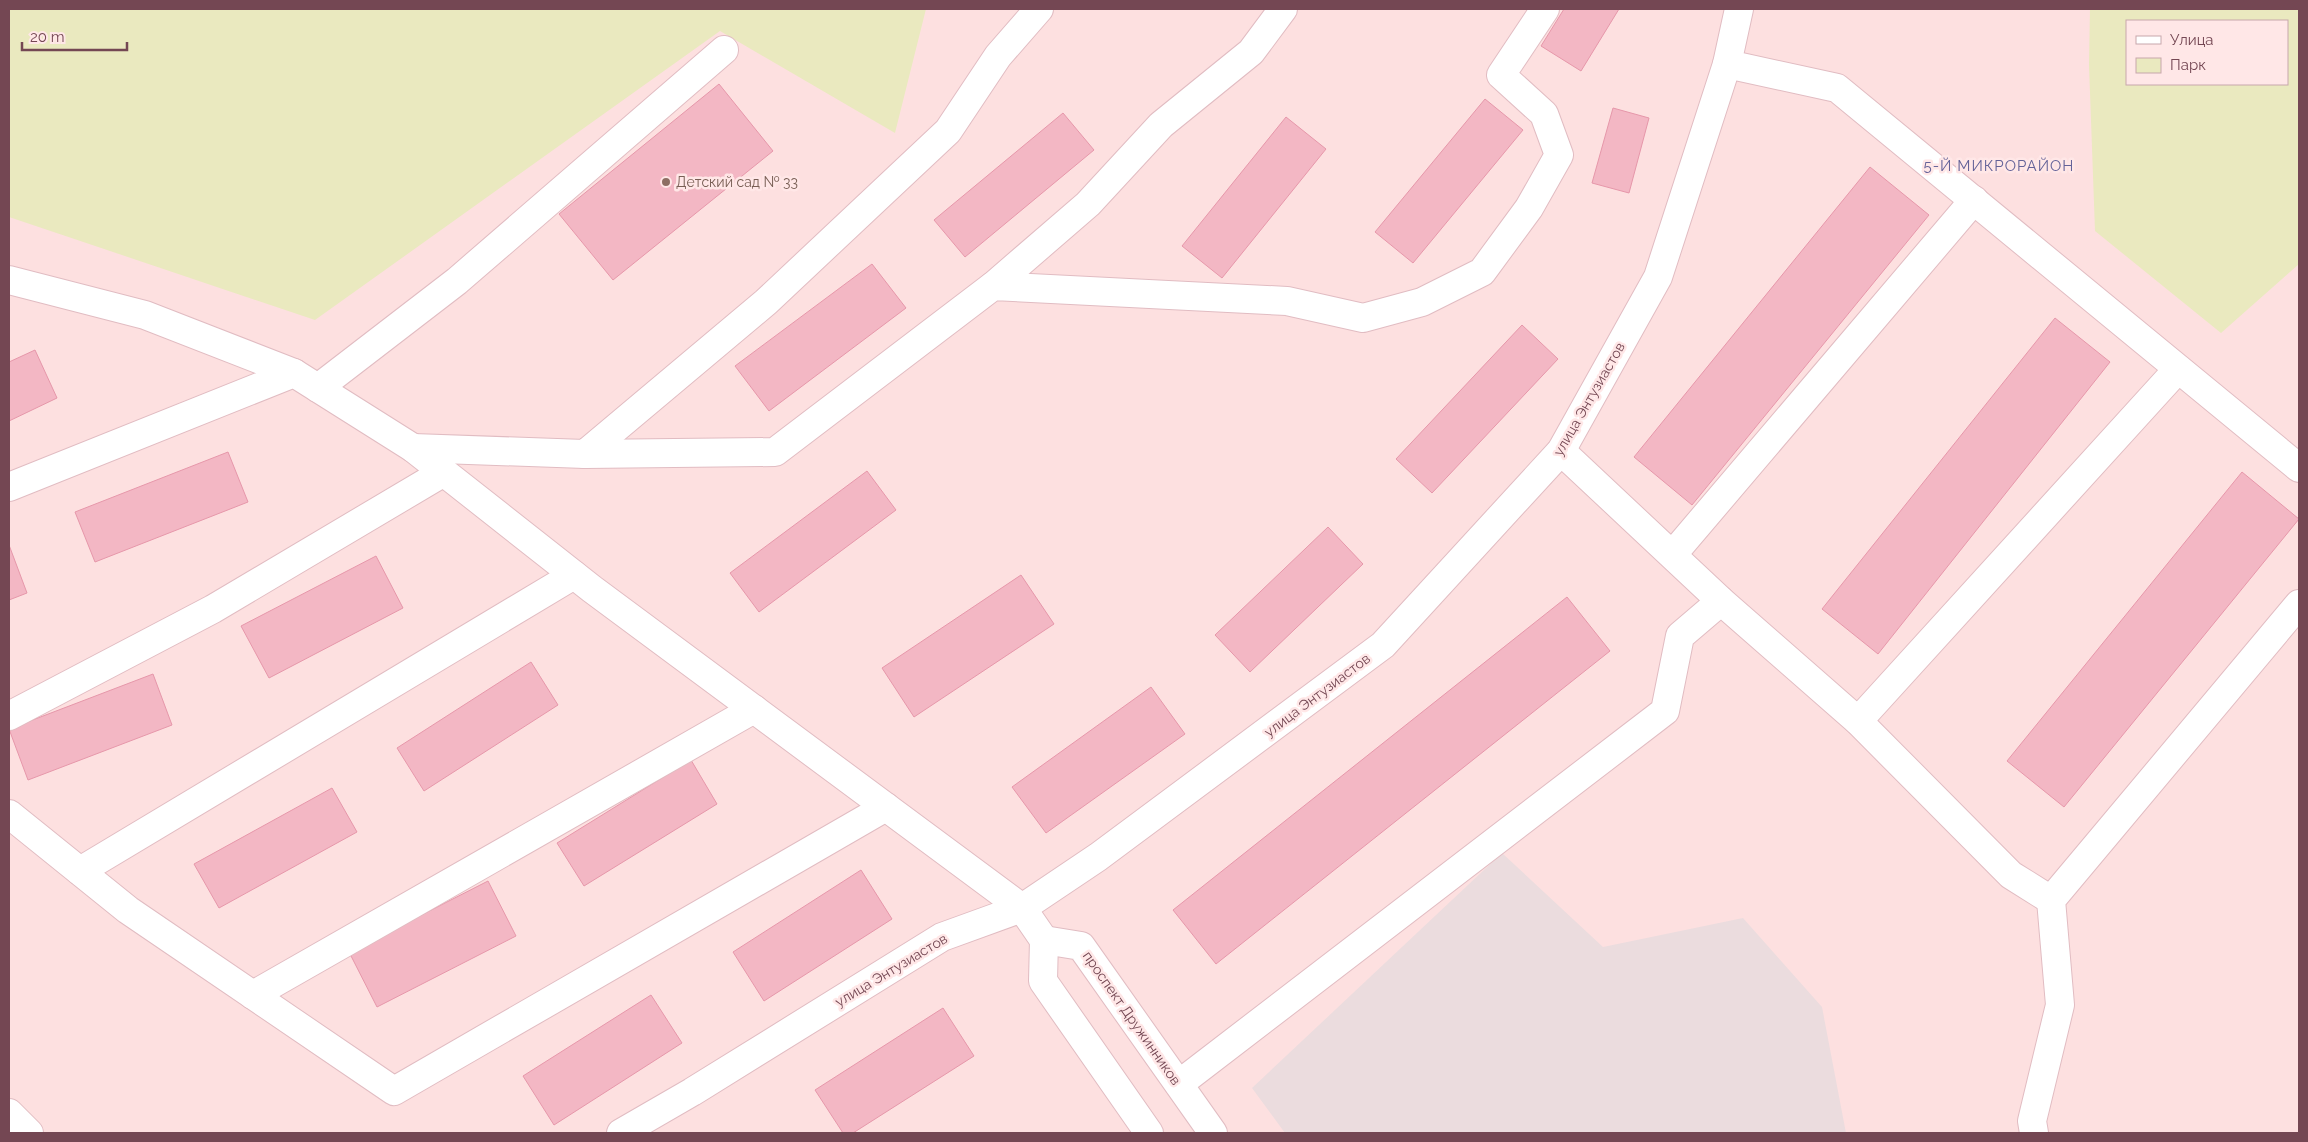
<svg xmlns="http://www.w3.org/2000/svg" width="2308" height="1142" font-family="Raleway,sans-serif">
  <rect width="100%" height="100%" fill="#fde0e0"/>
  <polygon fill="#ebdcde" points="1502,853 1603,947 1743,918 1822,1007 1846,1133 1285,1133 1252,1088"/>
  <g fill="#eae9bf" fill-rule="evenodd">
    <polygon points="9,9 926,9 895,133 720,31 315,320 9,217"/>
    <path d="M2090,9H2299V264L2221,333L2095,231L2089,65ZM2127,21H2287V84H2127Z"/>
  </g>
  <g fill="#f3b7c4" stroke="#e697aa">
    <polygon points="1564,9 1619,9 1581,71 1541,46"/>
    <polygon points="719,84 773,151 613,280 559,214"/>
    <polygon points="1485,99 1523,130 1413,263 1375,232"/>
    <polygon points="1613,108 1649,118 1629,193 1592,183"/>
    <polygon points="1063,113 1094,150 965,257 934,220"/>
    <polygon points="1286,117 1326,149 1222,278 1182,246"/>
    <polygon points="1870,167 1929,215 1692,505 1634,457"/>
    <polygon points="872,264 906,308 769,411 735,366"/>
    <polygon points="2055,318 2110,362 1878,654 1822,609"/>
    <polygon points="1522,325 1558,359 1432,493 1396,459"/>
    <polygon points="35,350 57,398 9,421 9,362"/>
    <polygon points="228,452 248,502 95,562 75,512"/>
    <polygon points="867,471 896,510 759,612 730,573"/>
    <polygon points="2242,472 2299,519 2064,807 2007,761"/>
    <polygon points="1328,527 1363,564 1250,672 1215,635"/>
    <polygon points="9,545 27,593 9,600"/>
    <polygon points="376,556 403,608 269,678 241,626"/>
    <polygon points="1021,575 1054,624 914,717 882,668"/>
    <polygon points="1567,597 1610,651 1216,964 1173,910"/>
    <polygon points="531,662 558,705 424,791 397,748"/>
    <polygon points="153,674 172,725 28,780 9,729"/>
    <polygon points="1151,687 1185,734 1046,833 1012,787"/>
    <polygon points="691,760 717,804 584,886 557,843"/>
    <polygon points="332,788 357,832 219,908 194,864"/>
    <polygon points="861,870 892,919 764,1001 733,952"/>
    <polygon points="488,881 516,936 377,1007 349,952"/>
    <polygon points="651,995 682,1043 554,1125 523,1076"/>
    <polygon points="943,1008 974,1056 853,1133 843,1133 815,1090"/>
  </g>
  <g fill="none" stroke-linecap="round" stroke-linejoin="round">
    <defs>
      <g id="minor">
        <polyline points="1727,64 1837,88 2299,468"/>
        <polyline points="9,280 145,315 294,373"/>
        <polyline points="993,286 1088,204 1161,125 1251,52 1283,9"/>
        <polyline points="318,388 457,281 724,50"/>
        <polyline points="413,448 585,454 766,302 948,131 998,56 1039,9"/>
        <polyline points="1561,451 1721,601 1858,721 2011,875 2051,900"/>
        <polyline points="585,454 775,452 993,286 1287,301 1363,318 1422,302 1482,272 1529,208 1559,155 1544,114 1501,75 1545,9"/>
        <polyline points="9,487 294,373 413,448 592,589 1022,908 1044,940"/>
        <polyline points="1673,554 1974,200"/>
        <polyline points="9,716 213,609 444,472"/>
        <polyline points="1858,721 2178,369"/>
        <polyline points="9,814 128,910 394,1091 886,807"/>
        <polyline points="80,871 574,575"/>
        <polyline points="1044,940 1081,946 1213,1133"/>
        <polyline points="1044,940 1043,981 1149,1133"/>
        <polyline points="253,995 754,709"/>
        <polyline points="1179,1084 1665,711 1680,636 1721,601"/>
        <polyline points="9,1113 29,1133"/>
        <polyline points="621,1133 692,1092 942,937 1022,908 1098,857 1383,645 1561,451 1658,277 1727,64 1739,9"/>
        <polyline points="2034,1133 2032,1121 2060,1005 2051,900 2299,604"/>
      </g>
    </defs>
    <use href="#minor" stroke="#e1bcc2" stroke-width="30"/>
    <use href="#minor" stroke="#fff" stroke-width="28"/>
  </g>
  <circle fill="#8d6e63" stroke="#ffe7e7" stroke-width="2" cx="666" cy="182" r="5"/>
  <g text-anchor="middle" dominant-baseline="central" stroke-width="5" stroke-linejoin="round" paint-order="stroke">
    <g font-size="14" fill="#785e54" stroke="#ffe7e7" text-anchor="start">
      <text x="676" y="182">Детский сад № 33</text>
    </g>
    <g font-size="14" fill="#744753" stroke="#ffe7e7">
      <text transform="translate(1589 399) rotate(-60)">улица Энтузиастов</text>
      <text transform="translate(1317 695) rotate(-37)">улица Энтузиастов</text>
      <text transform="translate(891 970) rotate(-31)">улица Энтузиастов</text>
      <text transform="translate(1132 1018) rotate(55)">проспект Дружинников</text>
    </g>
    <g font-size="15" letter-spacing="1" fill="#646298" stroke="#ffe7e7">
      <text x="1999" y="166">5-Й МИКРОРАЙОН</text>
    </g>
  </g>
  <rect width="2308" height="1142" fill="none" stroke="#744753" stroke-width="20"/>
  <rect x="2126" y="20" width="162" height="65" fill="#ffe7e7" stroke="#c7a7ac"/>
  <rect x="2136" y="36" width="25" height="8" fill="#ffffff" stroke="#c7a7ac"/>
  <text x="2170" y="45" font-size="15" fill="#744753">Улица</text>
  <rect x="2136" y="58" width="25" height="15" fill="#eae9bf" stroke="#c7a7ac"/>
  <text x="2170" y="70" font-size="15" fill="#744753">Парк</text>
  <path d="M22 42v8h105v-8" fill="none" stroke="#744753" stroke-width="2.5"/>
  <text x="30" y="42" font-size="15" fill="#744753" stroke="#ffe7e7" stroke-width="4" paint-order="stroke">20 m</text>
</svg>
